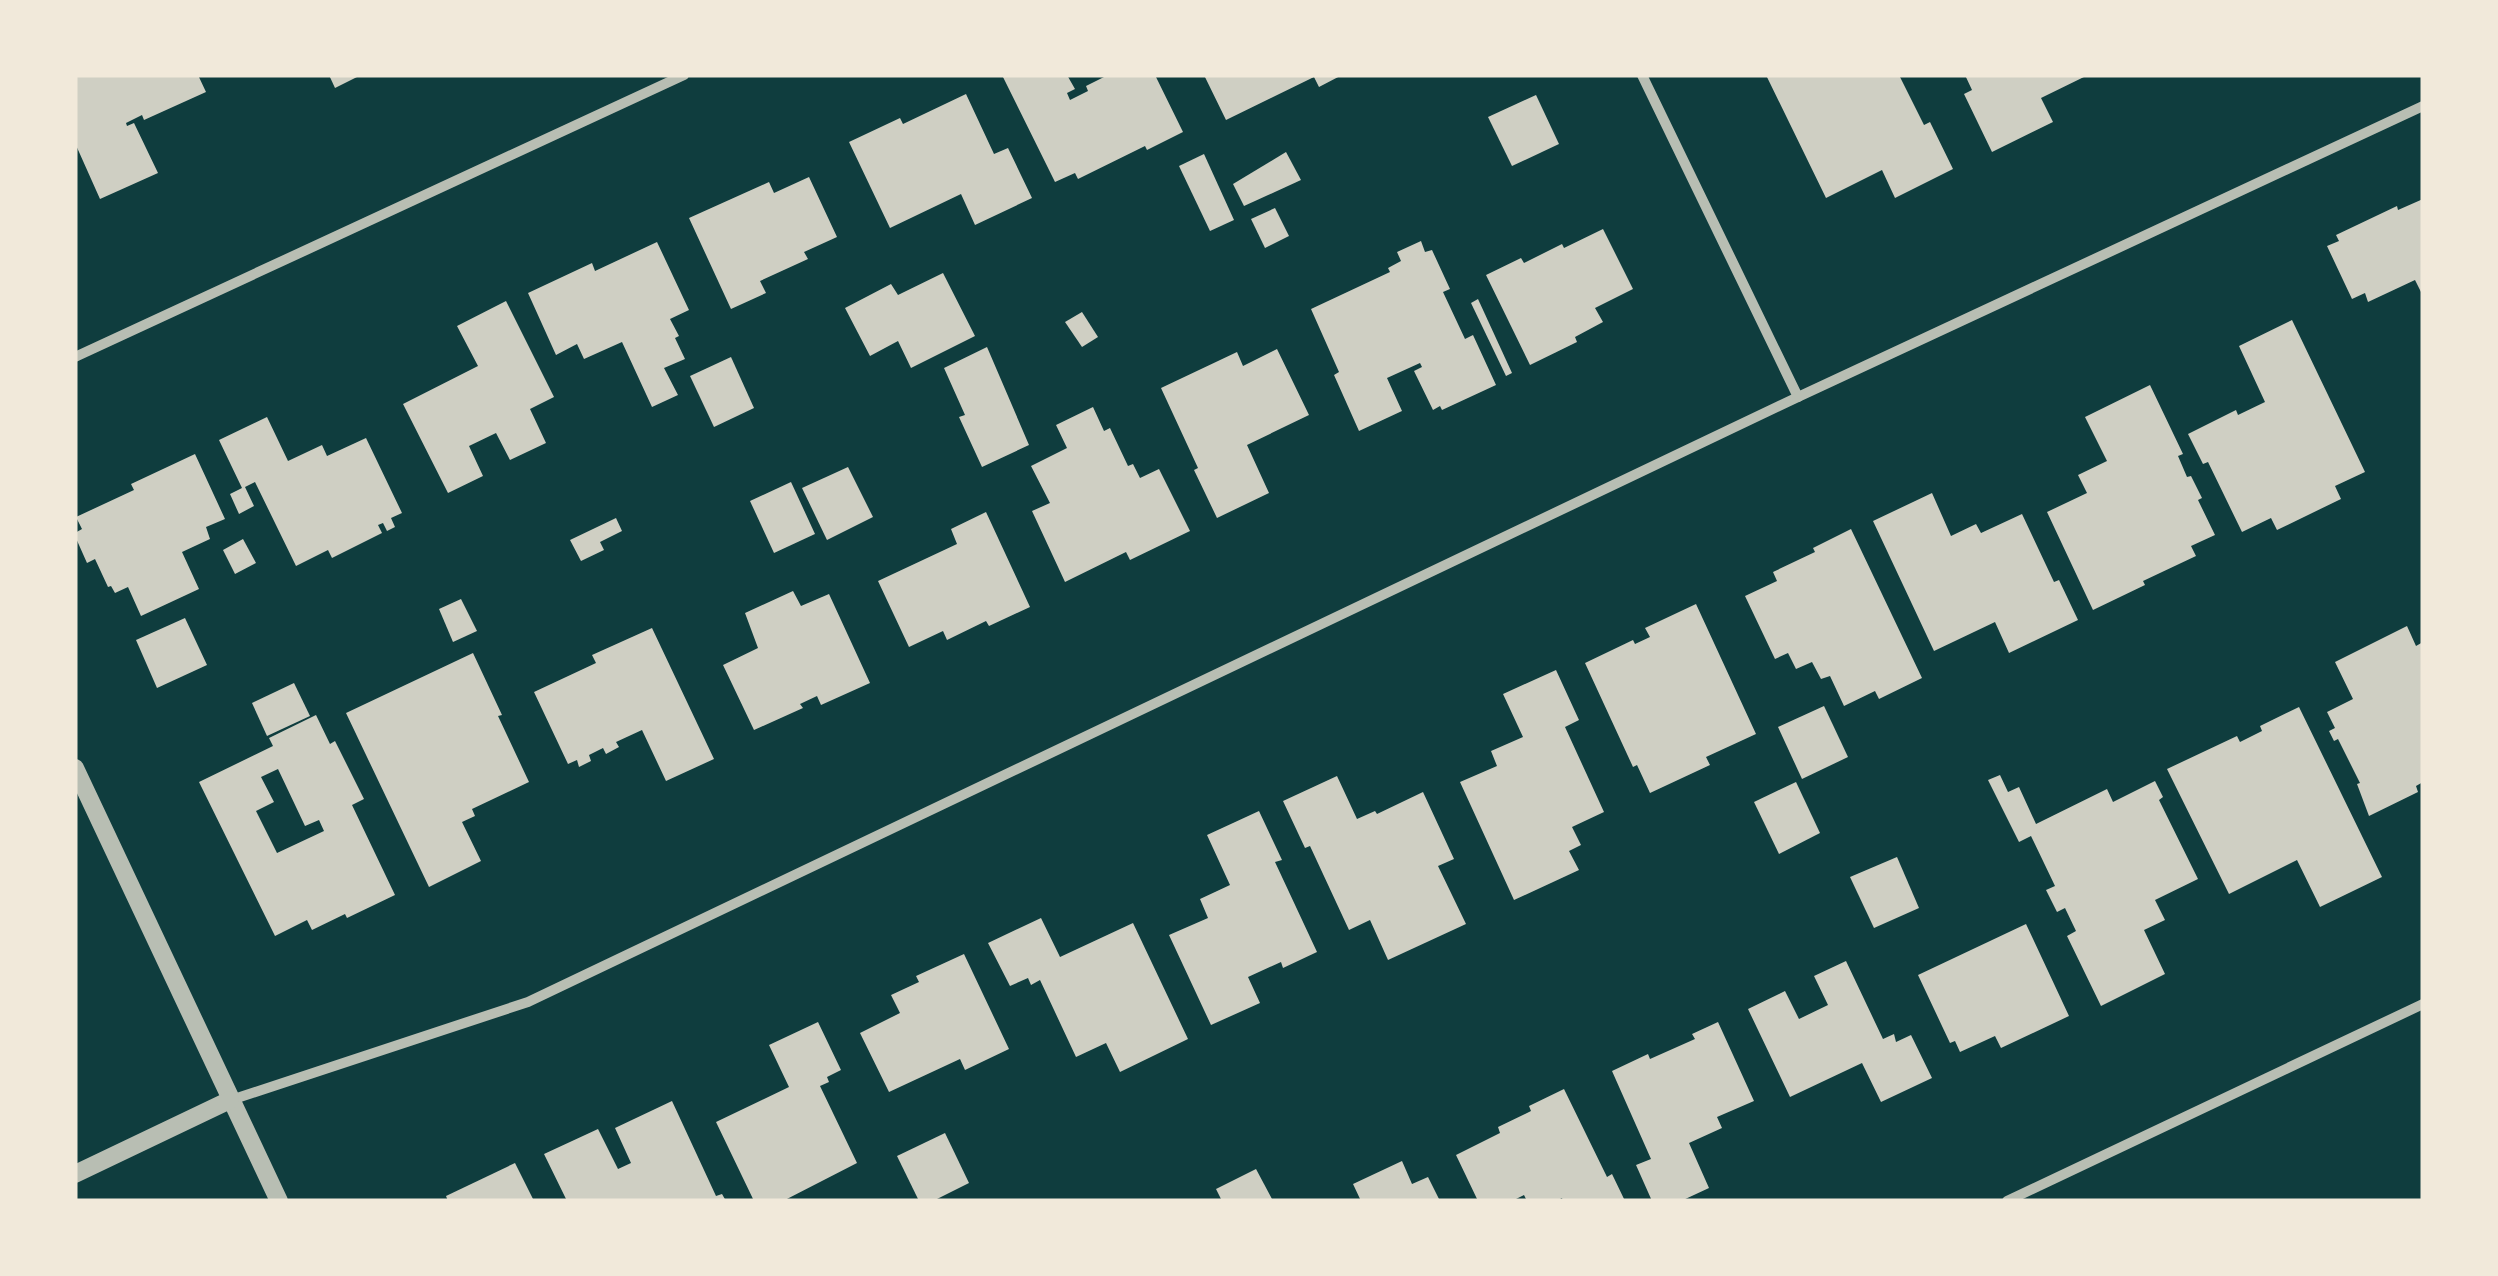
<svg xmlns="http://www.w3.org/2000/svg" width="2498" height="1276" font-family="'Playfair Display',serif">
  <rect width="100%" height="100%" fill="#0f3d3e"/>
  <g fill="#cfcfc3" fill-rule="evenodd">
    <polygon points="75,75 198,75 206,92 144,120 142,115 126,123 127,126 134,123 158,173 100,199 75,143"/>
    <polygon points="329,75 361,75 335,88"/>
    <polygon points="1002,75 1067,75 1075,89 1067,93 1070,100 1088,91 1086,86 1108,75 1155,75 1183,132 1147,150 1145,146 1078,179 1075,173 1055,182"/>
    <polygon points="1204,75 1342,75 1319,87 1314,77 1226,120"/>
    <polygon points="1766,75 1899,75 1924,125 1930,122 1953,169 1895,198 1882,170 1826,198"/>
    <polygon points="1965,75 2088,75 2041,98 2053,122 1992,152 1964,94 1972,90"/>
    <polygon points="966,94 994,154 1008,148 1032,198 975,225 961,194 890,228 849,142 900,118 903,124"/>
    <polygon points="1536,95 1559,144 1512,166 1488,117"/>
    <polygon points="1286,152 1301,180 1244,206 1233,184"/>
    <polygon points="1204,154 1234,220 1210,231 1179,166"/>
    <polygon points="809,177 837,237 804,252 808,259 760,281 766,293 731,309 689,218 769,182 774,193"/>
    <polygon points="2423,199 2423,296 2415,280 2368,302 2365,293 2352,299 2327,246 2339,241 2336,235 2397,206 2398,210"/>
    <polygon points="1275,208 1289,236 1265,248 1251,219"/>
    <polygon points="1603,229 1633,289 1595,308 1603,322 1575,337 1577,342 1530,365 1486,275 1521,258 1524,263 1562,244 1564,248"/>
    <polygon points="1421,241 1425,252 1432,250 1450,289 1443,292 1465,339 1473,335 1496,385 1442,410 1440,406 1433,410 1414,371 1422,367 1420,363 1387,378 1402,411 1359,431 1334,375 1339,372 1311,309 1390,272 1388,268 1401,261 1397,252"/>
    <polygon points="657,242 689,310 670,319 679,336 675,338 685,359 664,368 678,395 652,407 622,342 584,359 577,344 556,355 528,293 592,263 595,271"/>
    <polygon points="943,273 975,336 911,368 898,341 870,356 845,308 891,284 898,295"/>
    <polygon points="1478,299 1512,373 1506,376 1471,303"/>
    <polygon points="506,301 554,397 530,409 546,443 510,460 496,433 469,446 483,476 448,493 403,404 478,366 457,326"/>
    <polygon points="1082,312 1098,337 1082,347 1065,322"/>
    <polygon points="2292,320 2365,472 2335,486 2341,499 2277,530 2271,518 2242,532 2208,462 2203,464 2188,434 2236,410 2238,415 2265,402 2239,346"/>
    <polygon points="987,347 1029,445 982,467 959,417 965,415 944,368"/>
    <polygon points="1277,349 1309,415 1247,445 1269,493 1217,518 1194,470 1198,468 1161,388 1237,352 1243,366"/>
    <polygon points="731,357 754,408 714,427 690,376"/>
    <polygon points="2150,385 2183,454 2178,456 2187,477 2191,476 2202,498 2198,500 2215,535 2191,546 2196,556 2143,581 2145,585 2093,610 2047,512 2087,493 2078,475 2107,461 2085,417"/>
    <polygon points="1093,407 1104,431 1110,428 1128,466 1133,464 1140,478 1159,469 1190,531 1130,560 1126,552 1065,582 1032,511 1050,503 1031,466 1067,448 1056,425"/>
    <polygon points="267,417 288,461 322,445 327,456 366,438 402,513 391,518 395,527 387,531 383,523 378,525 382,533 332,558 328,550 296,566 255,482 245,487 254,506 239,514 230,494 242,488 219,440"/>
    <polygon points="195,454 225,519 206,527 210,539 182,552 199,589 141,616 128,587 115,593 111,586 108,587 95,559 87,563 75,536 75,533 82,529 76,517 134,490 131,484"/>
    <polygon points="848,467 873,517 827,540 802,488"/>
    <polygon points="791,482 815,534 774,553 750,501"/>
    <polygon points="1932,493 1951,536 1976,524 1981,533 2022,514 2054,582 2059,580 2078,620 2009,653 1995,622 1934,651 1873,521"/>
    <polygon points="986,512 1030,607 989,626 986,621 947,640 943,631 909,647 878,581 957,544 951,529"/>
    <polygon points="616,518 622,531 600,542 604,550 581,561 570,540"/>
    <polygon points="1851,529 1922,678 1879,699 1875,691 1844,706 1830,676 1821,679 1812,662 1796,669 1788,653 1775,659 1745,596 1777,581 1773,572 1815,552 1813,548"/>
    <polygon points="243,539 256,563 235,574 223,550"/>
    <polygon points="793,591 801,606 829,594 870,683 821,705 817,696 800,704 803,708 754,730 723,665 758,648 745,613"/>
    <polygon points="461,599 477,631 453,642 439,609"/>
    <polygon points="1696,604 1756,734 1706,757 1710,765 1650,793 1637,765 1633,767 1585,663 1633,640 1635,644 1650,637 1645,628"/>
    <polygon points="185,618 207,665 157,688 136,640"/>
    <polygon points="2407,626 2416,646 2423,642 2423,782 2416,786 2418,792 2369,816 2357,784 2360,783 2338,739 2334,741 2329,731 2335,728 2327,712 2353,699 2335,662"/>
    <polygon points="652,628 714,759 666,781 642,730 616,742 619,747 606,754 603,748 589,755 591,761 579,767 577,760 568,764 534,692 596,663 592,655"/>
    <polygon points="473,653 502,715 498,716 529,782 472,809 475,816 462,822 481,861 429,887 346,713"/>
    <polygon points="1556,670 1579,720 1565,727 1604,812 1572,827 1581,845 1569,851 1579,870 1514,900 1460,782 1497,766 1491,751 1523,737 1503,694"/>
    <polygon points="294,683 310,716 267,736 252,703"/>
    <polygon points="1824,706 1848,757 1802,779 1778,727"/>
    <polygon points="2299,707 2382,877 2320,907 2297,860 2229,894 2167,769 2237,736 2240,742 2262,731 2260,726"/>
    <path d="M316,715L330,744L335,741L364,799L352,805L395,895L347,918L345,914L312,930L307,920L275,936L199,782L273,746L269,738ZM278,769L305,826L319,820L324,831L277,853L256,811L274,802L261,777Z"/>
    <polygon points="2000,775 2008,792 2019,787 2036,824 2107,789 2113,802 2155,781 2163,797 2159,800 2198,879 2155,900 2165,920 2144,930 2165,974 2101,1006 2067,936 2076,931 2065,908 2057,912 2046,890 2055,886 2031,836 2019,842 1988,780"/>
    <polygon points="1337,776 1357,819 1375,811 1377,814 1423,792 1454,859 1438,866 1466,924 1388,960 1370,920 1349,930 1310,846 1305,848 1283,801"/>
    <polygon points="1796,782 1820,833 1779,854 1754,802"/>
    <polygon points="1259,811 1282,860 1275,862 1317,952 1283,968 1281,962 1248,977 1260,1003 1211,1025 1169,935 1208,918 1200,899 1230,885 1207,835"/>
    <polygon points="1897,857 1919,908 1874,928 1850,877"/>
    <polygon points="1041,918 1060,957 1133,923 1188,1039 1120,1072 1106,1043 1076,1057 1040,980 1031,985 1028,978 1010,986 988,943"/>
    <polygon points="2026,924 2069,1016 2001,1048 1995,1036 1960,1052 1955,1041 1950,1043 1918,975"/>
    <polygon points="964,954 1009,1049 965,1070 960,1059 889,1092 860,1033 900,1013 891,995 919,982 916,976"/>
    <polygon points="1846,961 1883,1039 1894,1034 1896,1042 1911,1035 1932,1078 1881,1102 1862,1063 1790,1097 1748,1009 1785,991 1799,1019 1828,1005 1814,976"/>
    <polygon points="818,1022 841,1070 827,1077 829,1082 820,1086 857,1163 783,1201 754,1201 716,1122 789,1087 769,1045"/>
    <polygon points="1718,1022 1754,1101 1717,1117 1722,1128 1689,1143 1709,1188 1681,1201 1652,1201 1636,1165 1651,1159 1612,1071 1648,1054 1650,1059 1695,1039 1692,1034"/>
    <polygon points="1564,1089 1607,1177 1612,1174 1625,1201 1563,1201 1562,1198 1556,1201 1527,1201 1524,1195 1512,1201 1478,1201 1456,1155 1500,1133 1498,1127 1531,1111 1529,1106"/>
    <polygon points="672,1101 716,1196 722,1194 726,1201 567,1201 544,1154 598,1129 618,1169 631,1163 615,1128"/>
    <polygon points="945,1133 969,1183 933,1201 919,1201 897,1156"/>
    <polygon points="1402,1161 1412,1184 1428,1177 1440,1201 1361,1201 1353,1184"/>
    <polygon points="515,1163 534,1201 448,1201 446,1196"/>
    <polygon points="1256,1169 1273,1201 1222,1201 1216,1189"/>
  </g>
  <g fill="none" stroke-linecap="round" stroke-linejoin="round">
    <g stroke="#b8beb3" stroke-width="10">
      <polyline points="1642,75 1798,397"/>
      <polyline points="75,357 684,75"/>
      <polyline points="231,1100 528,1002 1798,397 2423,106"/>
      <polyline points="2007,1201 2423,1004"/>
    </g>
    <g stroke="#b8beb3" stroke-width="18">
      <polyline points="75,768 279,1201"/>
      <polyline points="75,1174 230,1100"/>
    </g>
  </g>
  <rect width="2498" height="1276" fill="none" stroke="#f1e9da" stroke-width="155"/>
</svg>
